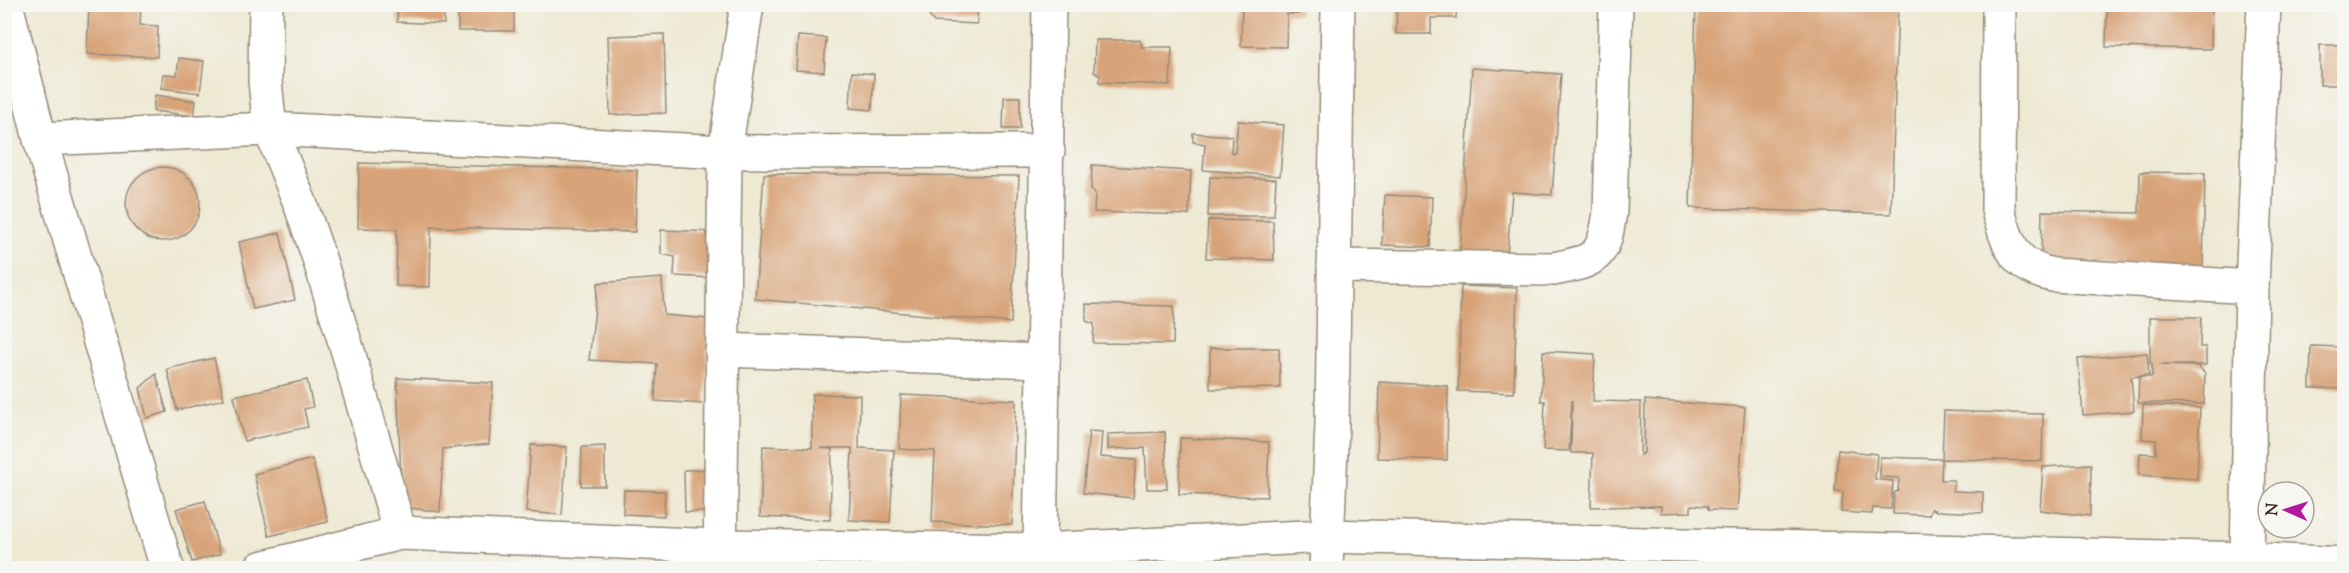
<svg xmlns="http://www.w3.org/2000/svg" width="2349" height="573" font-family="'Sorts Mill Goudy',serif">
  <rect width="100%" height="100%" fill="#f6f6f2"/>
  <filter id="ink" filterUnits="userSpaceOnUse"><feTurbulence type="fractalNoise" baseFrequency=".0167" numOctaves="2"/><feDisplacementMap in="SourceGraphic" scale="12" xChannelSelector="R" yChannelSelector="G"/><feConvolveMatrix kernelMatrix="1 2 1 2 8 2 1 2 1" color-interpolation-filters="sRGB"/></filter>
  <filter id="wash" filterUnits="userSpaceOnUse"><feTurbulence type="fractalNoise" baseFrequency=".008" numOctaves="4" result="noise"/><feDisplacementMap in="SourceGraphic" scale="24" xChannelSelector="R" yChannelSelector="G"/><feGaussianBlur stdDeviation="1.35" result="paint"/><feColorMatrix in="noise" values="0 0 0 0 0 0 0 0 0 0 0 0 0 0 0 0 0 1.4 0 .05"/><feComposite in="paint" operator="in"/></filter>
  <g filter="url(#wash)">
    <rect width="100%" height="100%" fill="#eee9d3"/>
    <g id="blocks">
      <g fill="#d8a378">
        <polygon points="398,4 444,4 444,24 397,22"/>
        <rect x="458" y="4" width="56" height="27"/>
        <polygon points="930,4 978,4 977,24 934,22 929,16"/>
        <polygon points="1242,4 1299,4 1299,14 1287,14 1286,47 1241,46"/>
        <polygon points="1397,4 1457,4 1456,18 1431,18 1431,34 1396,34"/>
        <polygon points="1696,4 1898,4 1891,214 1690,208"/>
        <polygon points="2107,4 2212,4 2211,49 2106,47"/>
        <polygon points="89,5 141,7 140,25 158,26 157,57 87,54"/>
        <polygon points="664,34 666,113 610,115 608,36"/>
        <polygon points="798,36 826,38 824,72 796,70"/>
        <polygon points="1095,40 1140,40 1142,47 1172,47 1170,85 1099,82 1100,75 1094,72"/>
        <rect x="2320" y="45" width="24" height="40"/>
        <polygon points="179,58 204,61 200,93 161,88 163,74 177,75"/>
        <polygon points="1472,68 1561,74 1552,195 1512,192 1507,256 1460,253"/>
        <polygon points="852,72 874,74 872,110 850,108"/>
        <polygon points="155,95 196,101 194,116 153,111"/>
        <polygon points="1004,97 1020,97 1020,129 1003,129"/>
        <polygon points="1238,121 1284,125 1280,176 1203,170 1205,144 1193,142 1193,133 1232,136 1231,152 1235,153"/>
        <polygon points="359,163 637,170 635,232 431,227 430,287 396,286 397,229 358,228"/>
        <polygon points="1092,165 1191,171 1189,215 1094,212 1095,193 1091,189"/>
        <circle cx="163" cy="204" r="37"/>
        <polygon points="2140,172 2205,173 2203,267 2041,264 2042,211 2139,213"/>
        <polygon points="764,174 1019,176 1011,323 755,299"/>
        <polygon points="1210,177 1276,179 1274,216 1208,216"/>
        <polygon points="1385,195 1432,197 1430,247 1382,245"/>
        <polygon points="1208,220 1273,221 1274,260 1206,258"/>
        <polygon points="661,230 715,232 715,278 674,276 675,257 661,254"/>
        <polygon points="280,233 295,300 253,309 239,242"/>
        <polygon points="662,278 664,315 709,319 705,404 655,401 657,364 589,360 598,283"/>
        <polygon points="1461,286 1517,288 1514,393 1458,391"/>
        <polygon points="1086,304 1174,306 1173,344 1093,343 1094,324 1086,321"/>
        <polygon points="2150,317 2201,317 2200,347 2206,347 2206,365 2159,365 2198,366 2205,374 2204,404 2138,403 2139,377 2152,377 2152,364 2150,364"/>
        <polygon points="2311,346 2344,347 2344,389 2310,388"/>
        <polygon points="1210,348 1279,348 1280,388 1210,389"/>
        <polygon points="1543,351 1595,354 1593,401 1641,402 1640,455 1644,453 1645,400 1745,407 1737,511 1709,510 1707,506 1691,505 1691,512 1661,513 1661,506 1591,507 1593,453 1571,453 1572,400 1569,451 1543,450 1545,401 1541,401"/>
        <polygon points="2147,353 2149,375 2131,377 2134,411 2083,415 2078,359"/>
        <polygon points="214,358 224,399 177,410 167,369"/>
        <polygon points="156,374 167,412 147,418 140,388"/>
        <polygon points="397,378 493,383 489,444 443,449 440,512 402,507"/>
        <polygon points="307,380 313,407 304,409 308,427 244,441 234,396"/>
        <polygon points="1379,382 1448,386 1447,460 1377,458"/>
        <polygon points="812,394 860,395 859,448 894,450 890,522 849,520 852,448 820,448 832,449 830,520 760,517 763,446 812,448"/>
        <polygon points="901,395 1016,400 1012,525 932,522 935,451 899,449"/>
        <polygon points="2143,405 2200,408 2197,479 2139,475 2140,453 2156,454 2156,440 2142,439"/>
        <polygon points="1944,411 2043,414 2042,461 1942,459 1941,480 1954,480 1953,491 1983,492 1983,513 1937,511 1931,509 1929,515 1893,514 1894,493 1898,491 1899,478 1880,477 1880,457 1942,459"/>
        <polygon points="1089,431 1102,432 1100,457 1136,460 1133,498 1083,493"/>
        <polygon points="1165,432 1167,489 1147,489 1145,448 1108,449 1108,434"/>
        <polygon points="1180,438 1269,442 1267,497 1179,494"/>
        <polygon points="531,445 567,447 562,515 526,512"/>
        <polygon points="605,446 605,486 581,486 582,447"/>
        <polygon points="1838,450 1877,454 1875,479 1893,481 1891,509 1873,508 1872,514 1841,512 1843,492 1835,491"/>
        <polygon points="312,459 328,522 269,536 254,474"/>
        <polygon points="2091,464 2090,516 2040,510 2043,467"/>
        <polygon points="710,469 711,512 685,512 684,470"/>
        <polygon points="624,490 665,491 664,516 623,514"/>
        <polygon points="205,501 220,554 192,562 176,509"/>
      </g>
    </g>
  </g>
  <g filter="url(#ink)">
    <use href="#blocks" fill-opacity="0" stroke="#948a78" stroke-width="1.5"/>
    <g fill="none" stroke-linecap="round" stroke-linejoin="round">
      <defs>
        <g id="street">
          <polyline points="6,4 40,139 167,568"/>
          <polyline points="266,4 265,81 270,129 300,203 318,255 349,355 400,533"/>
          <path d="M1999,4L1998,210C2008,245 2014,267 2053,275L2252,287"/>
          <polyline points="40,139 270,129 725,152 1048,151"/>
          <path d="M1334,266L1553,269C1597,261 1604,257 1610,212L1616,4"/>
          <polyline points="722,350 1043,361"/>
          <polyline points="1040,550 1049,4"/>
          <polyline points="2247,559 2252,287 2264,4"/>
          <polyline points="261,568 400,533 719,546 1040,550 1327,536 2247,559 2344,564"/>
          <polyline points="720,568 725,152 747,4"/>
          <polyline points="1326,568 1332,424 1338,4"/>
        </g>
      </defs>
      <use href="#street" stroke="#948a78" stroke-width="36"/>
      <use href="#street" stroke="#fff" stroke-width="33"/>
    </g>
  </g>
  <rect width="2349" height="573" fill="none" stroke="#f6f6f2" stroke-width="24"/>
  <g transform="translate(2286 510) rotate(273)"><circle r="28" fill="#f6f6f2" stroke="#aba49d" stroke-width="1.5"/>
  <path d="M0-4.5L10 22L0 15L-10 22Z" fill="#b5179e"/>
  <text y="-9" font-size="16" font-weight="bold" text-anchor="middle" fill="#3b2a1e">N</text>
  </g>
</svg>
